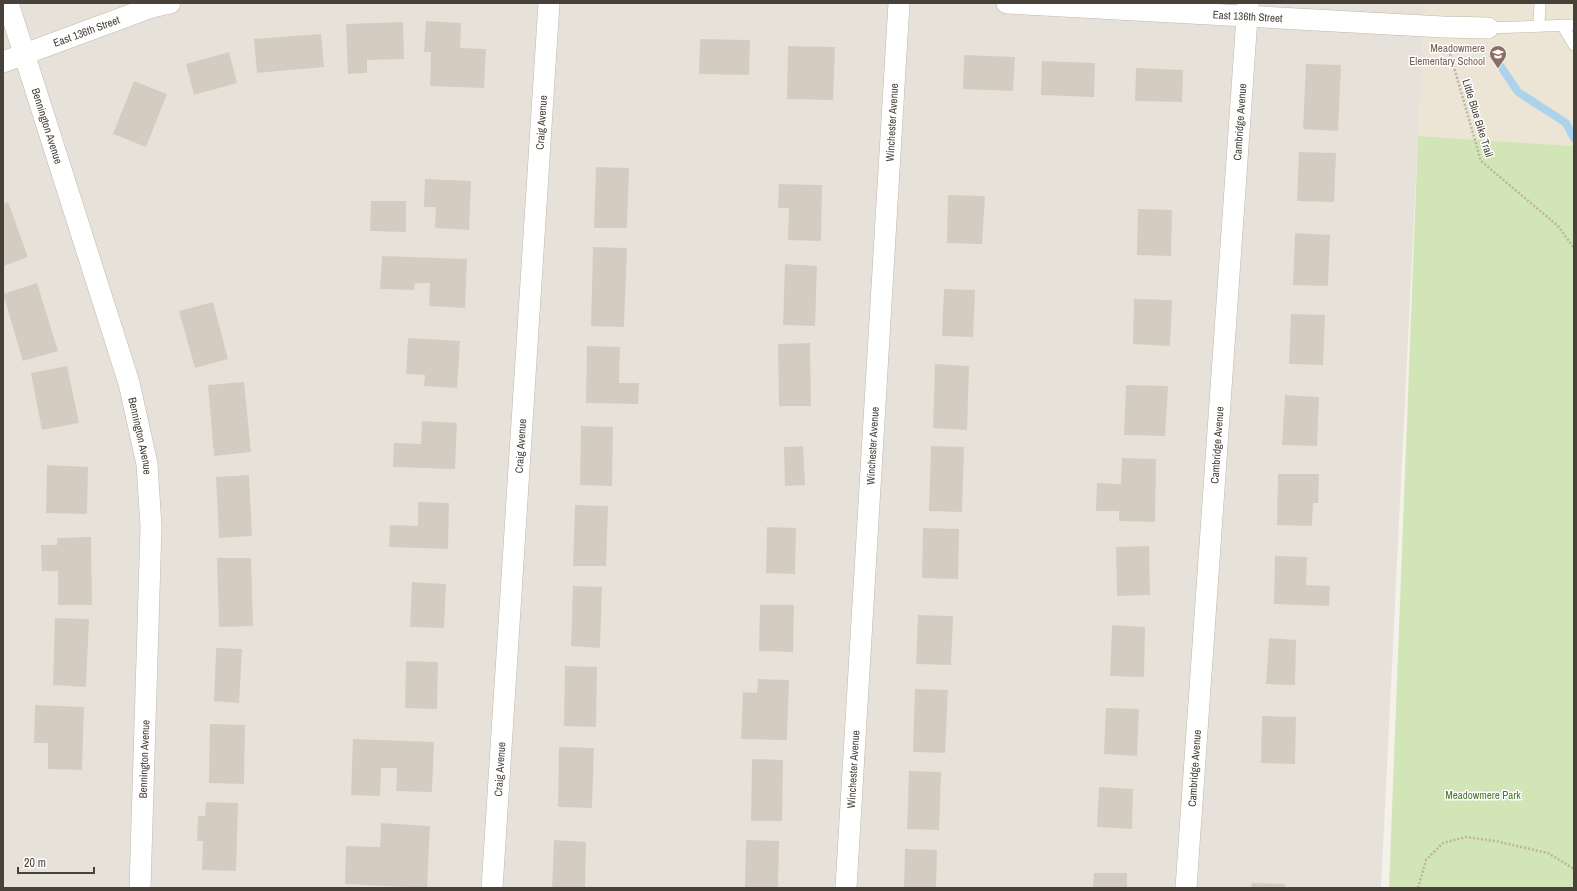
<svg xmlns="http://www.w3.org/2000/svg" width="1577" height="891" font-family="'Archivo Narrow',sans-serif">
  <rect width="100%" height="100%" fill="#f4f1ea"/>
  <polygon fill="#e7e2d9" points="3,3 1426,3 1418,136 1381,888 3,888"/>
  <polygon fill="#ece5d5" points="1426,3 1574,3 1574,146 1418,136"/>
  <polygon fill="#d1e5b7" points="1418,136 1574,146 1574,888 1389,888"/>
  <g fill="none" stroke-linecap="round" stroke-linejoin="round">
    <polyline stroke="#acd3eb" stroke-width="8" points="1493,55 1518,92 1566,123 1574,138"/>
  </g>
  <g fill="#d5ccc1">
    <polygon points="426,21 461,23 460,48 486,49 484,88 430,86 431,52 424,52"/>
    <polygon points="403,22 404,59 367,60 367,73 348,74 346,24"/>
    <polygon points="321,34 324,67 257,73 254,39"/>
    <polygon points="700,39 750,40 749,75 699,74"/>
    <polygon points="788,46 835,47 833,100 787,99"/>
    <polygon points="229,52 237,83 194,95 186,64"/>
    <polygon points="964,55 1015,57 1013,91 963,89"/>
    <polygon points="1042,61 1095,63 1094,97 1041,95"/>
    <polygon points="1306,64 1341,65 1338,131 1303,129"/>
    <polygon points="1136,68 1183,70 1182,102 1135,101"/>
    <polygon points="134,81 167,94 146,147 113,134"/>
    <polygon points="1299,152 1336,153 1334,202 1297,201"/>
    <polygon points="596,167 629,168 627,228 594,228"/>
    <polygon points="425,179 471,181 469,230 435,228 436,207 424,207"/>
    <polygon points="779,184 822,185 821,241 788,240 789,208 778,208"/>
    <polygon points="948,195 985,196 982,244 947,243"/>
    <polygon points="371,201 406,201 406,232 370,231"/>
    <polygon points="8,202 28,257 3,266 3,204"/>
    <polygon points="1138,209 1172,210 1171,256 1137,255"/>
    <polygon points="1295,233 1330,235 1328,286 1293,285"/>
    <polygon points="593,247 627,248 624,327 591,326"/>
    <polygon points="382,256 467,259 465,308 429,306 430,283 415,283 414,290 380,289"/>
    <polygon points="785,264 817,266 815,326 783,325"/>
    <polygon points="37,283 58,351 23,361 3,294"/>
    <polygon points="944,289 975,290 973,337 942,336"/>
    <polygon points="1134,299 1172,300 1170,346 1133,344"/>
    <polygon points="213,302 228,359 195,368 179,311"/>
    <polygon points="1291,314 1325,315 1323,365 1289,364"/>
    <polygon points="408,338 460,341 457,388 424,386 425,375 406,374"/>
    <polygon points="810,343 811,406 779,406 778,344"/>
    <polygon points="587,346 620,347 619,383 639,383 638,404 586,403"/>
    <polygon points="935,364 969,366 967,430 933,428"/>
    <polygon points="67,366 79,423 42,430 31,373"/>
    <polygon points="244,382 251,452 214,456 208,385"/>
    <polygon points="1126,385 1168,386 1165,436 1124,435"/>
    <polygon points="1285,395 1319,397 1317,446 1282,445"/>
    <polygon points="422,421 457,423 455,469 393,467 394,443 421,444"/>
    <polygon points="581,426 613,427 612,486 580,485"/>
    <polygon points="803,446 805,485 785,486 784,447"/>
    <polygon points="931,446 964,447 962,512 929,511"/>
    <polygon points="1122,458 1156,459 1155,522 1119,521 1119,511 1096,511 1097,483 1121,484"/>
    <polygon points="47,465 88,467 87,514 46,513"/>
    <polygon points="1278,474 1319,474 1318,503 1313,503 1312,526 1277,525"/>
    <polygon points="249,475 252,536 219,538 216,477"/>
    <polygon points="418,502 449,503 448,549 389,547 390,525 418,526"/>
    <polygon points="575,505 608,506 606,566 573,566"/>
    <polygon points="767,527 796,528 795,574 766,573"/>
    <polygon points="923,528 959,529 958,579 922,578"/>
    <polygon points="91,537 92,605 58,605 58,571 42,571 41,545 57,545 57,538"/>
    <polygon points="1149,546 1150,595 1117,596 1116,547"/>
    <polygon points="1275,556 1307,557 1306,585 1330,586 1329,606 1274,604"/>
    <polygon points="217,558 251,558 253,626 219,627"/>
    <polygon points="412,582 446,584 444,628 410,627"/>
    <polygon points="573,586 602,587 600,648 571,646"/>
    <polygon points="760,605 794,605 793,652 759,651"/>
    <polygon points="918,615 953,616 951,665 916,664"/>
    <polygon points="55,618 89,619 86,687 53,685"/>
    <polygon points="1112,625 1145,627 1144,677 1110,676"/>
    <polygon points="1269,638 1296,640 1295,685 1266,684"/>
    <polygon points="216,648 242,649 239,703 214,701"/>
    <polygon points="406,661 438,662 437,709 405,708"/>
    <polygon points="565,666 597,667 596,727 564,726"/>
    <polygon points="758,679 789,680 787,740 741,739 743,692 757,693"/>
    <polygon points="915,689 948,690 945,753 913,752"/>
    <polygon points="35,705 84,707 82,770 48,769 48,743 34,743"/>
    <polygon points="1106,708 1139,709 1137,756 1104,754"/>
    <polygon points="1262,716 1296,717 1295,764 1261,763"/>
    <polygon points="210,724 245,725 244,784 209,783"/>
    <polygon points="353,739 434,742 432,792 396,791 397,768 381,768 380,796 351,795"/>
    <polygon points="559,747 594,748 592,808 558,807"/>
    <polygon points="752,759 783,760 782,821 751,821"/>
    <polygon points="909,771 941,772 939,830 907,829"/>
    <polygon points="1099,787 1133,789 1132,829 1097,827"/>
    <polygon points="206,802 238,803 236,871 202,870 203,841 197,841 198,816 205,816"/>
    <polygon points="381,823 430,826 427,888 345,884 346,846 380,847"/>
    <polygon points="554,840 586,842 585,888 552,888"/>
    <polygon points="746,840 779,841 778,888 745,888"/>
    <polygon points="905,849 937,850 936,888 904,888"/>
    <polygon points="1094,873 1127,873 1127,888 1093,888"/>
    <polygon points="1252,883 1285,884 1285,888 1251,888"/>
  </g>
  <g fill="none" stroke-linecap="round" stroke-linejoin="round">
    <defs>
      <g id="lane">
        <polyline points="1562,25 1574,45"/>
        <polyline points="1539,26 1540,3"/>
        <polyline points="1488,28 1574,25"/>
      </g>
      <g id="street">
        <path id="s1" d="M8,3L129,383L147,464L151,527L140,888"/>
        <path id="s2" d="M1007,3L1443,27L1488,28"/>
        <path id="s3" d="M3,62L152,7L170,3"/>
        <path id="s4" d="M492,888L549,3"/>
        <path id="s5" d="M846,888L899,3"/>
        <path id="s6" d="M1186,888L1248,3"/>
      </g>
    </defs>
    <use href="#lane" stroke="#bfb8ad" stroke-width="12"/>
    <use href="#street" stroke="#bfb8ad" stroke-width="22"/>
    <g stroke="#bfb3a0" stroke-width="2.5" stroke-dasharray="2 2" stroke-linecap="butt">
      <polyline points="1449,50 1481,161 1558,226 1574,248"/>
      <polyline points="1418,888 1426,860 1443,843 1466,837 1495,841 1548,853 1574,869"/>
    </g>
    <use href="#lane" stroke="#fff" stroke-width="11"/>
    <use href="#street" stroke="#fff" stroke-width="21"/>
  </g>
  <defs>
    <symbol id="school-pin" viewBox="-11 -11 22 30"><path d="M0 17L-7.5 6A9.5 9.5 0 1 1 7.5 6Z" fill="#8d6e63" stroke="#fff"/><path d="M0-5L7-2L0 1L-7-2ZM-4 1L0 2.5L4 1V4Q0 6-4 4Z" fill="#fff"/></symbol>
  </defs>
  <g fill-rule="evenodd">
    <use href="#school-pin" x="1488" y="44" width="20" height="27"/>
  </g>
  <g text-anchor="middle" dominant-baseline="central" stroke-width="3" stroke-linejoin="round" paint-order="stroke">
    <g font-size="11" fill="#474139" stroke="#fff">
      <text stroke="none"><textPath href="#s2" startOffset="241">East 136th Street</textPath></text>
      <text stroke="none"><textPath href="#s3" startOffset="89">East 136th Street</textPath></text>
      <text transform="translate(1478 118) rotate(73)">Little Blue Bike Trail</text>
      <text stroke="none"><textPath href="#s4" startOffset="767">Craig Avenue</textPath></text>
      <text stroke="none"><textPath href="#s5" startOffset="767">Winchester Avenue</textPath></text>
      <text stroke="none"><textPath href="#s6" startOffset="768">Cambridge Avenue</textPath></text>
      <text stroke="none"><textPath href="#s1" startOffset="129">Bennington Avenue</textPath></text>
      <text stroke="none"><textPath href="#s1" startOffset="453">Bennington Avenue</textPath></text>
      <text stroke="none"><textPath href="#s4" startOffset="443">Craig Avenue</textPath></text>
      <text stroke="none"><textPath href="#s5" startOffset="443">Winchester Avenue</textPath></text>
      <text stroke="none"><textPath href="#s6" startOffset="444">Cambridge Avenue</textPath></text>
      <text transform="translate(144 759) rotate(-88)">Bennington Avenue</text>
      <text stroke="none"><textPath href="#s4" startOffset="119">Craig Avenue</textPath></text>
      <text stroke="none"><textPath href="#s5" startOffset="119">Winchester Avenue</textPath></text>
      <text stroke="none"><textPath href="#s6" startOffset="120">Cambridge Avenue</textPath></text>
    </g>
    <g font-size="11" fill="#785e54" stroke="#fff" text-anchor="end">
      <text x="1485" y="48">Meadowmere<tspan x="1485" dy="13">Elementary School</tspan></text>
    </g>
    <g font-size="11" fill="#4c7530" stroke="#fff">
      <text x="1483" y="795">Meadowmere Park</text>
    </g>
  </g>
  <rect width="1577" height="891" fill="none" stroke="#474139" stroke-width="8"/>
  <path d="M18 867v6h76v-6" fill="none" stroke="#474139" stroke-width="2"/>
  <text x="24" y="867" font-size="12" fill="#474139" stroke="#ffffff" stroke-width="3" paint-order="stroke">20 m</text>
</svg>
